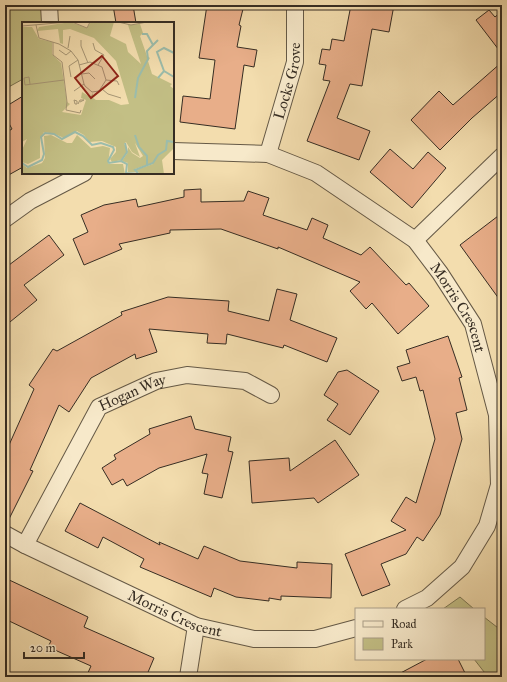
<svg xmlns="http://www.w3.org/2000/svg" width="507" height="682" font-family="'IM FELL Great Primer',serif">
  <rect width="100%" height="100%" fill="#f3ddae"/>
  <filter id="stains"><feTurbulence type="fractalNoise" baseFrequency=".005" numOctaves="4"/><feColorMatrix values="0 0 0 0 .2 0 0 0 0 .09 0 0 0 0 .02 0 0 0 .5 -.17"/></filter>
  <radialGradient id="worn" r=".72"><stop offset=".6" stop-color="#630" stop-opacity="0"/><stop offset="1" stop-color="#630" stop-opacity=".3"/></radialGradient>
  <g fill="#c3bf85" stroke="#7c7654">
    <polygon points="5,5 43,5 44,23 23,23 23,79 5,89"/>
    <polygon points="460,597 474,609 443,609"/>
    <polygon points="484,617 502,631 502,677 488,677 474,659 484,659"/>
  </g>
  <g fill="#e8ae89" stroke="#362d23">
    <polygon points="113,5 133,5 136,23 116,23"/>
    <polygon points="207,5 244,5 239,25 241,26 237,47 257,50 254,67 244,65 235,129 180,122 183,96 210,99 215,60 199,58"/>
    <polygon points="351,5 394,5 389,32 372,29 362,86 350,84 337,118 370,131 359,160 307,141 330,81 323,80 326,65 319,64 322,49 330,50 332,39 344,41"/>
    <polygon points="489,10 495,17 502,11 502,54 476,20"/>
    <polygon points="502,62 502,92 472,118 440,150 411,120 439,91 453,105"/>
    <polygon points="23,96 23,167 5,177 5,133 12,129 5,116 5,107"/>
    <polygon points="390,149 413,169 428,152 446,168 412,208 370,172"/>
    <polygon points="201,189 201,202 244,201 248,191 269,198 263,215 307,230 312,218 328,225 323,238 361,255 370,247 406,285 409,283 429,306 398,334 372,303 366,309 350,291 360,282 278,247 278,249 221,229 170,230 170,233 119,244 122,249 84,265 73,239 88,232 81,215 104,205 136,199 138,207 184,197 184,190"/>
    <polygon points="502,213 502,303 460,245"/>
    <polygon points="49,235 64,255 24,285 37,300 5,326 5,268"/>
    <polygon points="277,289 297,294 290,320 337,338 327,362 284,345 283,348 227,334 226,344 207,343 208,334 149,329 157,352 136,359 135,354 91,378 69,412 59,405 30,470 33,471 6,525 5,525 5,454 34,389 29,385 53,349 57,351 122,315 121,312 168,297 229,301 228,311 269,321"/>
    <polygon points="448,336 462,377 459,378 467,410 456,413 462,439 440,515 423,541 417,537 406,554 381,564 390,585 362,596 345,554 406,530 391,521 406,497 416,503 435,439 423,390 420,391 416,377 402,381 397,367 410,363 406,350"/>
    <polygon points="347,370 379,391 350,435 327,420 338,404 324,395 338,372"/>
    <polygon points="191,416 195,429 231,437 228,451 233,452 222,498 204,494 208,474 202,473 207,454 159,468 127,486 123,479 112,485 102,468 116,459 114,455 150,434 149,429"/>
    <polygon points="335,440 359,475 318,503 314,498 252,503 249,461 289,458 290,471"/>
    <polygon points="80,503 160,545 159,542 198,559 204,546 240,561 297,568 297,562 332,564 331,598 281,596 281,600 269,598 269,601 236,597 214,588 211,597 140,567 144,559 103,537 98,548 65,531"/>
    <polygon points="5,578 88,617 84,627 154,658 146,677 86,677 91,666 48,647 51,641 5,619"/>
    <polygon points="427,659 458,659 467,677 393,677"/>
  </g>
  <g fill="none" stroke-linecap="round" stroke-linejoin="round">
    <defs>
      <g id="minor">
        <polyline points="49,5 50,23"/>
        <path id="s1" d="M173,151L268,154L316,173L415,240L440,273L473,324L497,415L499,485L487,526L462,567L427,598L405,609"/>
        <path id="s2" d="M268,154L295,62V5"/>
        <polyline points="5,219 30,201 84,173"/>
        <polyline points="415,240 502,156"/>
        <path id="s3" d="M5,534L25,545L196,626L254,639H315L356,628"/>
        <path id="s4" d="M25,545L99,407L156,381L187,375L245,381L271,395"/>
        <polyline points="188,677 196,626"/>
      </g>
    </defs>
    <use href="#minor" stroke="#655946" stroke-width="18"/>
    <use href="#minor" stroke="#f7e9ca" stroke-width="16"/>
  </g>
  <g text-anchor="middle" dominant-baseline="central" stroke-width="3" stroke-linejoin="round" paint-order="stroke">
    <g font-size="15" fill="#362d23" stroke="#f7e9ca">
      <text stroke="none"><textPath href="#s2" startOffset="76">Locke Grove</textPath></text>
      <text stroke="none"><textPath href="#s1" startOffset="347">Morris Crescent</textPath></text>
      <text stroke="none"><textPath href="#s4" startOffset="193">Hogan Way</textPath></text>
      <text stroke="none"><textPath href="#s3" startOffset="188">Morris Crescent</textPath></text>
    </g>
  </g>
  <g transform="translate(22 22)">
    <rect width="152" height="152" fill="#f3ddae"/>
    <path d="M48,0L65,6L69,0H92L88,14L104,22L106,30L119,42L106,3L118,2L121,11L118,14L125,34L128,36L126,39L130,52L150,62L148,64L152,67V126L140,138L142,152L117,151L114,148L131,142L125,143V138L124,143L113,147L114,150H106V141L100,139L106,130V125L110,131L118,136L121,134L113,121L118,135L110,130L104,120L102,122L105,126L104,131L99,138L90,140L88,137L94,130V125L80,119L67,120L62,113L55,109L42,116L33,112L22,110L18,117V136L6,142L0,140V128L5,117L0,120V5H10L17,17L30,20V32L39,41L45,80L48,82L40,90L59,93L64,78L59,76L60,70L68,75L71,71V76L74,78H87L99,83L107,82L94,39L72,16L48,7L41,8V22L38,21L36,7L15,9L17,5ZM29,113L45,121H50L55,113L69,126L81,124L88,126L86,142H101L103,152H0V142L5,146L20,141L23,136L22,114Z" fill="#c3bf85"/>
    <path fill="none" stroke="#9bbcab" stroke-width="2" d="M120,12H125L131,23M142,49L135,30L142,26L152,31M136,56L142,49L152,55M113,76L116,56L126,37L125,29L136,18M113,113L117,125L125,134V143M99,139L105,130L103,121M0,141L6,145L20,138L22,132L19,115L23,111L32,112L40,117L53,110L61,114L70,123L79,121L91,125L92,128L86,139L87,141L99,139L105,142L104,151L118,152M116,151L113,148L131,141L136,133L144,128L145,119L152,120"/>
    <path fill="none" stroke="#a79776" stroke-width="1" d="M50,0L65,6L68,0M96,0L109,3L125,0M14,3L17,16L37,22L49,29L56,38L62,62L63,64L70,70L77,69L84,58L80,45L68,40L57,43M0,4L46,0M59,18V24L66,41M31,20V33L40,40L45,80L44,88L58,91L59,88M71,21L73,28L82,33L76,43M46,26L48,14M37,28L44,33L49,29M60,52L67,51L73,57M49,55L47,44L56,38M84,58L95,59L97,63M8,62L7,55L2,56L3,63L42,58M80,67L86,72L99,76M52,69L62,62M52,78L55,79V82H53ZM56,82L58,78H62L58,80"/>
    <path fill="#8f2418" fill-opacity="0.15" stroke="#8f2418" stroke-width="2" d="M80,34L96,54L69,76L53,56Z"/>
    <rect width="152" height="152" fill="none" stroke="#362d23" stroke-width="2"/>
  </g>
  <rect width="507" height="682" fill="none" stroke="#f3ddae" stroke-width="20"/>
  <rect x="6" y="6" width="495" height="670" fill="none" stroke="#362d23" stroke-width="2"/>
  <rect x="10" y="10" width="487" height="662" fill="none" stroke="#362d23"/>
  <rect x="355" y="608" width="130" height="52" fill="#f7e9ca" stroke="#aa9e87"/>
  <rect x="363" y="621" width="20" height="6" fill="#f7e9ca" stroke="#aa9e87"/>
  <text x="391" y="628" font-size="12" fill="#362d23">Road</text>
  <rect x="363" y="638" width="20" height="12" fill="#c3bf85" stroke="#aa9e87"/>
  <text x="391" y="648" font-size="12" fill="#362d23">Park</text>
  <path d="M24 652v6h60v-6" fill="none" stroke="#362d23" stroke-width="2"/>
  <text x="30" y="652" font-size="12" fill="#362d23" stroke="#f7e9ca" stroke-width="3" paint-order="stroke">20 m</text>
  <rect width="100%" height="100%" filter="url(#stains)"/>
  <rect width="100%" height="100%" fill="url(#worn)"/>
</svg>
